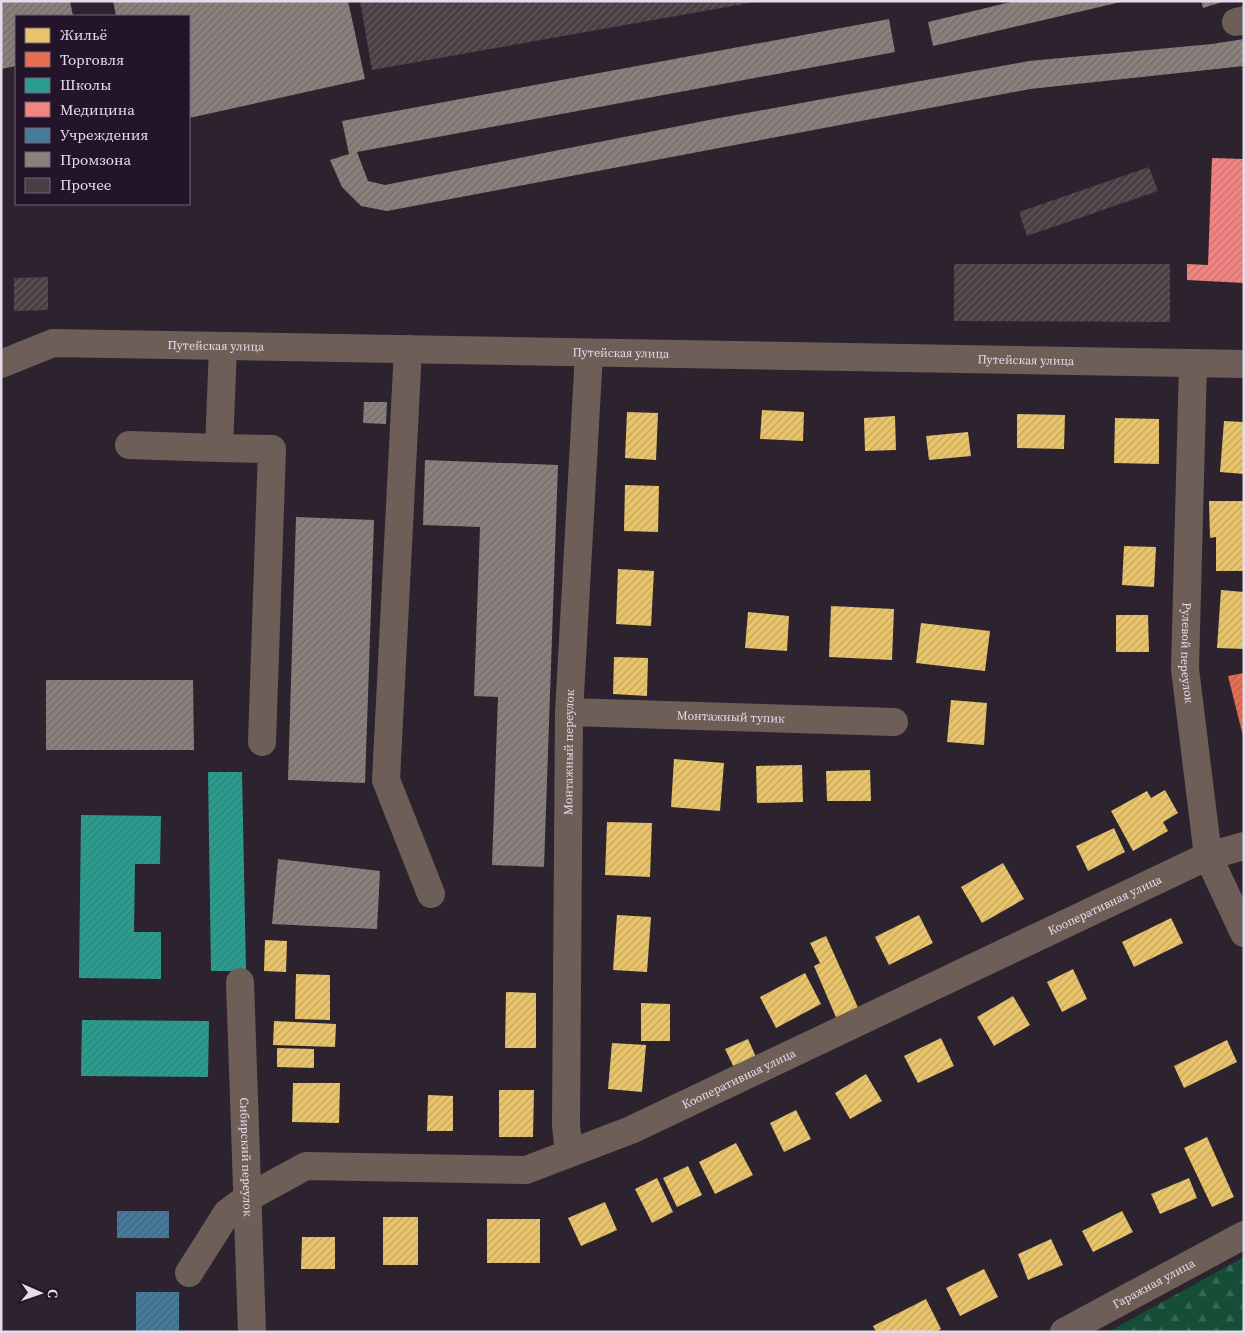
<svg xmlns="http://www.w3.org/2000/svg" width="1245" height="1333" font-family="'Source Serif 4',serif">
  <defs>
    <pattern id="forest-firs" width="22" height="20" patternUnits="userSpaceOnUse" patternTransform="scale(1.25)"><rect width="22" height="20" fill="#154d37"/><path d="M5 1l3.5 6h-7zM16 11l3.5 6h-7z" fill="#376654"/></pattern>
    <pattern id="homes-hatch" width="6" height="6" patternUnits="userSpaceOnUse" patternTransform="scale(1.25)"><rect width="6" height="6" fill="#e9c46a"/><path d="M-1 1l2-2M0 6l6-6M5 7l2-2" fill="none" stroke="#c0a461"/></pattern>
    <pattern id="shops-hatch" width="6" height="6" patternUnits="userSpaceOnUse" patternTransform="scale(1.25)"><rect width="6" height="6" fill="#e76f51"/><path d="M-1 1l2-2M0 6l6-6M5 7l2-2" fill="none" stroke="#b6624e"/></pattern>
    <pattern id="schools-hatch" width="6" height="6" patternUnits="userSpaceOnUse" patternTransform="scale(1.25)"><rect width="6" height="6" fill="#2a9d8f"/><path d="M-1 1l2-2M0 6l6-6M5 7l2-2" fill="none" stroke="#328279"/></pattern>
    <pattern id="health-hatch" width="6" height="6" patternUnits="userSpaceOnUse" patternTransform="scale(1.25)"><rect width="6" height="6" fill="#f28482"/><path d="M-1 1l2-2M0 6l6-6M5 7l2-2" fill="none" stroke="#c77473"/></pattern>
    <pattern id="public-hatch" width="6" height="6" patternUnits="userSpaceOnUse" patternTransform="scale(1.25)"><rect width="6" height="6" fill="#457b9d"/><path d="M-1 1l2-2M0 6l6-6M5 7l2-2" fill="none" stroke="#45647a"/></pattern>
    <pattern id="industry-hatch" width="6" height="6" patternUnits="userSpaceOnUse" patternTransform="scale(1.25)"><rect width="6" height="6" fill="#8a817c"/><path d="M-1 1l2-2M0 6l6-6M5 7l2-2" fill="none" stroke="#726b69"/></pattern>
    <pattern id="building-hatch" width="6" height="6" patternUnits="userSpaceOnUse" patternTransform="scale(1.25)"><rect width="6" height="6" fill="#4a3e43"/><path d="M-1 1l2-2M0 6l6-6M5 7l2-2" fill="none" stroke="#64595e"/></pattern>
  </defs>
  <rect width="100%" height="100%" fill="#2c232f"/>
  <polygon fill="url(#forest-firs)" points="1244,1257 1244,1332 1108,1332"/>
  <g fill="url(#homes-hatch)">
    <polygon points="762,410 804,412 803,441 760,439"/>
    <polygon points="627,412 658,413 656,460 625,458"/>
    <polygon points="1017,414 1065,415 1064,449 1017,448"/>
    <polygon points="895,416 896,450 865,451 864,418"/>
    <polygon points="1115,418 1159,419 1159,464 1114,463"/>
    <polygon points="1224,421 1244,422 1244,474 1220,472"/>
    <polygon points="968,432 971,456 929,460 926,436"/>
    <polygon points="625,485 659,486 658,532 624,531"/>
    <polygon points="1209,501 1244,501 1244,571 1216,571 1216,537 1210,538"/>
    <polygon points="1124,546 1156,547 1154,587 1122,585"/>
    <polygon points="618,569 654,571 651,626 616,624"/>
    <polygon points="1221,590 1244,592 1244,649 1217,648"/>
    <polygon points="831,606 894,609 892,660 829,657"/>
    <polygon points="748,612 789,616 787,651 745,648"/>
    <polygon points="1116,615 1148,615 1149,652 1116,652"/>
    <polygon points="921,623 990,631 985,671 916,663"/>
    <polygon points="614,657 648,658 647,696 613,694"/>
    <polygon points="951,700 987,703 984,745 947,742"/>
    <polygon points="674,759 724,763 720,811 671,807"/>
    <polygon points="802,765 803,802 757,803 756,766"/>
    <polygon points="870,770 871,801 827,801 826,771"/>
    <polygon points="1165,790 1178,813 1163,822 1168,831 1133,851 1111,811 1147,791 1151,798"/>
    <polygon points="607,822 652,823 650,877 605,875"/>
    <polygon points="1114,828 1125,852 1088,871 1076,846"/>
    <polygon points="1003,863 1024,899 982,923 961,887"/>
    <polygon points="617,915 651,917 647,972 613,970"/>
    <polygon points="919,915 933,943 889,965 875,937"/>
    <polygon points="1171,918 1183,943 1134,967 1122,942"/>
    <polygon points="826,936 860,1012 838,1022 814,966 820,963 810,943"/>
    <polygon points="265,940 287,941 286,972 264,971"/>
    <polygon points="1073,969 1087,999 1062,1012 1047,982"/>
    <polygon points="805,973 821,1004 776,1028 760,997"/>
    <polygon points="296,974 330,975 330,1020 295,1019"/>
    <polygon points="506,992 536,993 536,1048 505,1048"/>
    <polygon points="1013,996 1030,1025 994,1046 977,1017"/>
    <polygon points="641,1003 670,1004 670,1041 641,1041"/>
    <polygon points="274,1021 336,1024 335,1047 273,1045"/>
    <polygon points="941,1038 954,1066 918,1083 904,1056"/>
    <polygon points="748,1039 760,1066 738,1076 725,1049"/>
    <polygon points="1227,1040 1237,1062 1184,1088 1174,1066"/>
    <polygon points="612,1043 646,1045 642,1092 608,1089"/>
    <polygon points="277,1048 314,1049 314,1068 277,1067"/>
    <polygon points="866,1074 882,1101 850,1119 835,1093"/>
    <polygon points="293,1083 340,1083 339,1123 292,1122"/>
    <polygon points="499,1090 534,1090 533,1137 499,1137"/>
    <polygon points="428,1095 453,1096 453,1131 427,1131"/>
    <polygon points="796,1110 811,1139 784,1152 770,1123"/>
    <polygon points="1207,1137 1234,1197 1212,1207 1184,1148"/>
    <polygon points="736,1143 753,1175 715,1194 699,1162"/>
    <polygon points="688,1166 702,1195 677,1207 663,1178"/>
    <polygon points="657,1178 673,1212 652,1223 635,1189"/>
    <polygon points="1189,1178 1197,1198 1160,1214 1151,1194"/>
    <polygon points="605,1202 617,1230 581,1246 568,1218"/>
    <polygon points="1122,1211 1133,1232 1093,1252 1082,1231"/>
    <rect x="383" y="1217" width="35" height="48"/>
    <rect x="487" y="1219" width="53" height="44"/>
    <polygon points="302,1237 335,1237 335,1269 301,1269"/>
    <polygon points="1051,1239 1063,1265 1028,1280 1018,1254"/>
    <polygon points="984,1269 998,1297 960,1316 946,1288"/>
    <polygon points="926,1299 941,1329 936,1332 876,1332 873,1326"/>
  </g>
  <polygon fill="url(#shops-hatch)" points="1244,673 1244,736 1243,736 1228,676"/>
  <g fill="url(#schools-hatch)">
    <polygon points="208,772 242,772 246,971 211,971"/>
    <polygon points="81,815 161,816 160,864 135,864 134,932 161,932 161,979 79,978"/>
    <polygon points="82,1020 209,1021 208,1077 81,1076"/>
  </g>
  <polygon fill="url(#health-hatch)" points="1212,158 1244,159 1244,283 1187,280 1187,264 1208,265"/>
  <g fill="url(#public-hatch)">
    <rect x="117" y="1211" width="52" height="27"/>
    <rect x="136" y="1292" width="43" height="40"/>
  </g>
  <g fill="url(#industry-hatch)">
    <polygon points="1,1 70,1 73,16 16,16 16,66 1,69"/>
    <polygon points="113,1 348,1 365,79 189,118 189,16 116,16"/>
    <polygon points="1015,1 1121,1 1121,2 933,46 928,22"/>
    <polygon points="1201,1 1222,1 1222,2 1203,8"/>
    <polygon points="889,19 895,52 357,152 368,181 385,185 714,119 1029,61 1212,44 1244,39 1244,66 1030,89 387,211 361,206 342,187 330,160 349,154 342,121"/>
    <polygon points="364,402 387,402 386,424 363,423"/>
    <polygon points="425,460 558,465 544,867 492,865 498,697 474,696 480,527 423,525"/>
    <polygon points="296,517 374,520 365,783 288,780"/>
    <polygon points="46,680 193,680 194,750 46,750"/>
    <polygon points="278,859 380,871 377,929 272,924"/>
  </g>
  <g fill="url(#building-hatch)">
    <polygon points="360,1 755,1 755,2 372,70"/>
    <polygon points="1149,167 1158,191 1027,236 1019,212"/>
    <polygon points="954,264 1170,264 1170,322 954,321"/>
    <polygon points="48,277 48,310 14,311 14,278"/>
  </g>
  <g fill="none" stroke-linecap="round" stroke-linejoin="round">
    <g stroke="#6d5f58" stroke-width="28">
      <polyline points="1236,22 1244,20"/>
      <polyline points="408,349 386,780 431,894"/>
      <path id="s1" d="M1193,363L1185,669L1208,856L1244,933"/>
      <path id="s2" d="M1,364L53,343L1244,364"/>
      <polyline points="129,445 219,448 223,346"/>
      <polyline points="219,448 272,449 262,742"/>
      <path id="s3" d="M569,712L894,722"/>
      <path id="s4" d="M240,982L252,1332"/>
      <path id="s5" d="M569,1153L566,1125L569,712L589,353"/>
      <path id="s6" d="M189,1273L227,1213L247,1198L306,1166L526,1170L631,1130L1208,856L1244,846"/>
      <path id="s7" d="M1064,1332L1244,1235"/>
    </g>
  </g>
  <g text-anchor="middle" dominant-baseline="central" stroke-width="5" stroke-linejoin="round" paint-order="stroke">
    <g font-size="12" fill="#e6dbeb" stroke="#24142a">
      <text stroke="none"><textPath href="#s2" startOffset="219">Путейская улица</textPath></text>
      <text stroke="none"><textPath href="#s2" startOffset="624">Путейская улица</textPath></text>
      <text stroke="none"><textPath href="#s2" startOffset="1029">Путейская улица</textPath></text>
      <text stroke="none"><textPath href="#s1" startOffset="290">Рулевой переулок</textPath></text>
      <text stroke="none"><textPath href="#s3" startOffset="162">Монтажный тупик</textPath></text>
      <text stroke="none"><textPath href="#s5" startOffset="401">Монтажный переулок</textPath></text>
      <text stroke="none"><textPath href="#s6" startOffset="1020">Кооперативная улица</textPath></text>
      <text stroke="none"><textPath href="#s6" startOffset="615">Кооперативная улица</textPath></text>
      <text stroke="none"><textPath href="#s4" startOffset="175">Сибирский переулок</textPath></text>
      <text stroke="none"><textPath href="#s7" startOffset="102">Гаражная улица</textPath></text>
    </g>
  </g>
  <rect width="1245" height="1333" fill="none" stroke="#e6dbeb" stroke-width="5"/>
  <rect x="15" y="15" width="175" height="190" fill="#24142a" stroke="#726477"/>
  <rect x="25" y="28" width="25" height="15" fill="#e9c46a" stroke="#726477"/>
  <text x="60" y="40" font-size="15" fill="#e6dbeb">Жильё</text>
  <rect x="25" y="52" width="25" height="15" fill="#e76f51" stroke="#726477"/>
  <text x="60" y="65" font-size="15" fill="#e6dbeb">Торговля</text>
  <rect x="25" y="78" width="25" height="15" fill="#2a9d8f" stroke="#726477"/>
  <text x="60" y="90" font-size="15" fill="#e6dbeb">Школы</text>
  <rect x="25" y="102" width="25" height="15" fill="#f28482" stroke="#726477"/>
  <text x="60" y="115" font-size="15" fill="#e6dbeb">Медицина</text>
  <rect x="25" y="128" width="25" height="15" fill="#457b9d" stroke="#726477"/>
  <text x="60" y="140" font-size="15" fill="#e6dbeb">Учреждения</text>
  <rect x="25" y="152" width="25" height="15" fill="#8a817c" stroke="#726477"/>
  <text x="60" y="165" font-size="15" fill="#e6dbeb">Промзона</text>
  <rect x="25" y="178" width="25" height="15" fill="#4a3e43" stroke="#726477"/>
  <text x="60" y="190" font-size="15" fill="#e6dbeb">Прочее</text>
  <g transform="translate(40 1293) rotate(92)" stroke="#24142a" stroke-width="4" paint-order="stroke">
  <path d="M0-4L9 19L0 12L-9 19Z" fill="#e6dbeb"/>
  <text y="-8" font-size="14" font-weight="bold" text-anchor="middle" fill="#e6dbeb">С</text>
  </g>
</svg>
